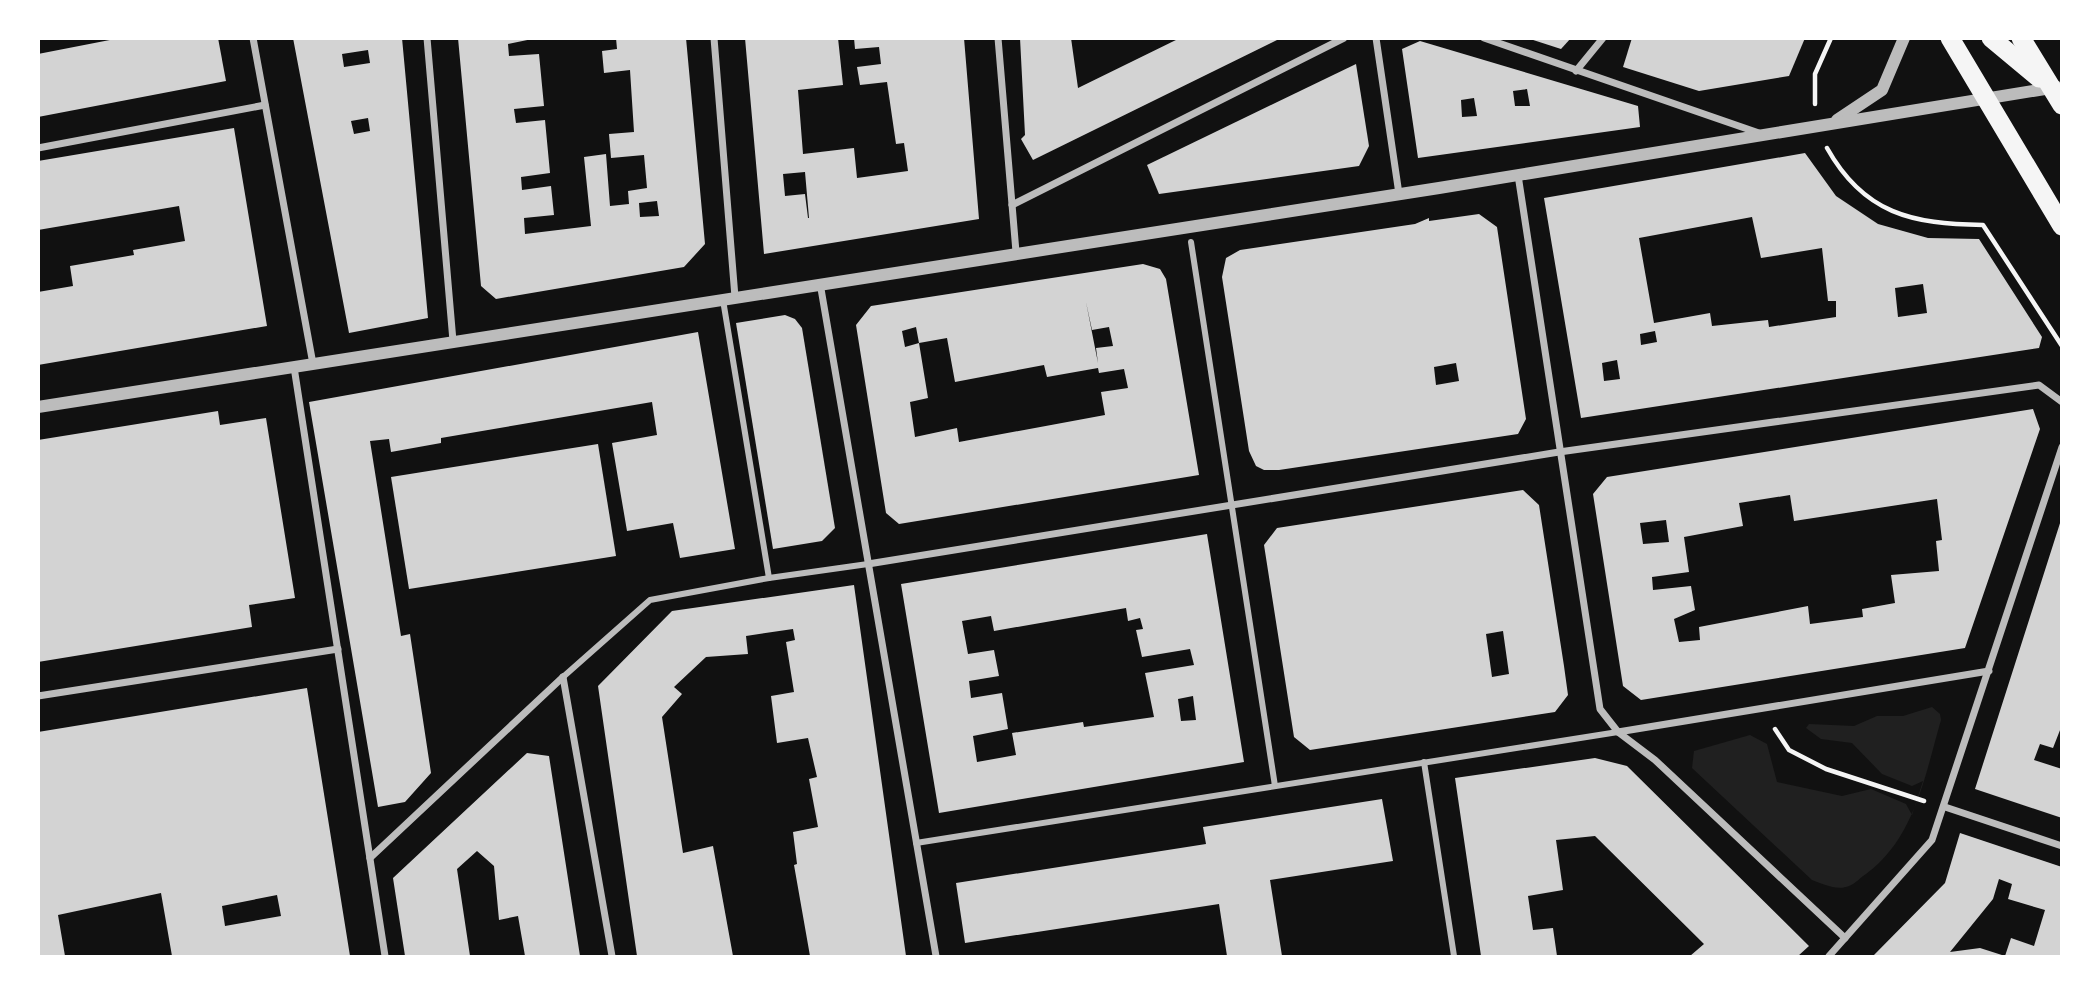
<svg xmlns="http://www.w3.org/2000/svg" width="2100" height="995" font-family="Montserrat,sans-serif">
  <rect width="100%" height="100%" fill="#111"/>
  <path fill="#202020" d="M1932,707L1940,714L1941,720C1925,775 1915,838 1866,874C1861,877 1855,884 1849,886C1837,891 1823,884 1812,880L1692,768L1694,751L1750,735L1767,744L1777,782L1842,796L1871,789L1906,804L1912,815L1923,781L1912,786L1882,774L1852,743L1821,739L1806,728L1809,724L1854,726L1877,716H1903Z"/>
  <g fill="#d3d3d3" fill-rule="evenodd">
    <polygon points="120,38 218,38 226,81 38,117 38,54"/>
    <path d="M293,38H402L428,318L349,333ZM368,50L370,63L344,67L342,54ZM368,118L370,131L354,134L351,121Z"/>
    <path d="M458,38H537L508,44L509,56L539,54L544,106L514,109L516,123L545,120L550,173L521,177L522,190L551,186L554,215L524,218L525,234L591,226L584,157L606,154L610,206L629,204L628,191L647,188L644,155L611,158L609,134L634,132L630,70L604,73L602,51L617,49L616,38H686L705,244L684,267L496,299L481,286ZM657,201L659,216L640,217L639,203Z"/>
    <path d="M745,38H838L843,85L798,90L803,154L854,148L857,178L908,171L904,143L896,144L887,82L860,85L857,67L881,64L879,47L855,49L854,38H964L979,219L764,254ZM805,172L809,218H808L805,194L785,196L783,174Z"/>
    <polygon points="1020,38 1071,38 1078,88 1180,38 1281,38 1033,160 1021,139 1025,135"/>
    <polygon points="1527,38 1571,38 1561,49"/>
    <polygon points="1632,38 1805,38 1789,76 1699,91 1623,67"/>
    <path d="M1420,41L1638,106L1640,127L1418,158L1402,49ZM1527,89L1530,106H1515L1513,91ZM1474,98L1477,116L1462,117L1461,100Z"/>
    <polygon points="1356,64 1369,146 1359,166 1159,194 1147,165"/>
    <polygon points="234,128 267,326 38,365 38,292 73,286 70,266 134,255 133,250 185,241 179,206 38,230 38,161"/>
    <path d="M1805,153L1836,196L1878,224L1928,238L1979,239L2042,337L2039,348L1581,418L1544,198ZM1752,217L1761,258L1822,248L1828,301H1836V317L1769,327L1768,320L1712,326L1710,313L1654,323L1639,238ZM1923,284L1927,313L1898,317L1895,288ZM1655,331L1657,342L1641,345L1640,334ZM1617,360L1620,379L1604,381L1602,363Z"/>
    <path d="M1479,214L1497,227L1526,419L1518,434L1279,470H1264L1256,466L1249,451L1222,277L1226,258L1240,250L1415,224L1429,218V221ZM1456,363L1459,381L1436,385L1434,367Z"/>
    <path d="M1143,264L1160,269L1166,279L1199,475L899,524L886,513L856,325L871,306ZM1086,302L1092,330L1109,327L1113,346L1096,348L1098,363ZM916,327L919,343L947,338L955,382L1044,365L1047,377L1098,368L1099,373L1124,369L1128,388L1101,392L1105,415L959,442L957,428L915,437L910,402L928,398L919,343L905,347L902,331Z"/>
    <polygon points="785,315 795,319 802,328 835,528 822,541 773,549 736,323"/>
    <polygon points="698,332 735,549 680,558 673,523 627,531 612,443 657,435 652,402 441,438 441,443 391,452 389,439 370,441 401,636 410,634 431,773 405,802 378,807 309,402"/>
    <path d="M2033,409L2040,429L1965,648L1641,700L1623,686L1593,494L1607,477ZM1790,495L1794,521L1937,499L1942,540L1936,541L1939,571L1891,575L1895,603L1862,609L1863,617L1810,624L1808,606L1699,627L1700,640L1679,642L1674,619L1695,610L1691,586L1653,590L1652,577L1689,572L1684,537L1743,526L1739,503ZM1666,520L1669,542L1643,544L1640,523Z"/>
    <polygon points="218,411 220,425 266,418 295,598 249,605 252,627 38,662 38,440"/>
    <polygon points="598,444 616,556 409,589 391,477"/>
    <path d="M1523,490L1539,505L1564,666L1568,695L1555,712L1310,750L1294,737L1264,545L1277,528ZM1503,631L1509,674L1492,677L1486,634Z"/>
    <polygon points="2061,520 2062,725 2053,748 2040,744 2034,760 2062,769 2062,818 1975,789"/>
    <path d="M1207,534L1244,762L939,813L901,584ZM1126,608L1128,621L1140,618L1143,629L1136,630L1142,657L1190,649L1194,665L1145,673L1154,717L1084,727L1083,722L1012,733L1016,755L977,762L973,736L1008,729L1002,693L971,698L969,681L999,676L994,650L968,654L962,621L991,616L994,631ZM1193,696L1196,720L1181,721L1178,699Z"/>
    <polygon points="854,585 906,956 810,956 794,865 797,864 793,832 818,827 809,779 817,777 808,738 777,743 771,696 794,692 786,642 795,640 793,629 746,636 748,654 706,657 674,687 682,694 662,717 683,853 713,846 733,956 637,956 598,686 672,611"/>
    <path d="M307,688L350,956H172L161,893L58,915L65,956H38V732ZM277,895L281,916L225,926L222,906Z"/>
    <polygon points="527,753 549,756 580,956 525,956 518,916 499,920 494,866 477,851 457,869 470,956 405,956 393,878"/>
    <polygon points="1595,758 1627,766 1809,946 1798,956 1690,956 1704,944 1595,836 1556,840 1563,890 1528,896 1533,930 1553,928 1557,956 1481,956 1455,778"/>
    <polygon points="1382,799 1393,861 1270,880 1282,956 1227,956 1219,904 965,943 956,883 1206,844 1203,827"/>
    <path d="M1960,833L2062,867V956H1873L1945,883ZM1999,879L2012,884L2008,899L2045,910L2034,946L2011,938L2005,956L1980,948L1950,952L1993,899Z"/>
  </g>
  <g fill="none" stroke-linecap="round" stroke-linejoin="round">
    <g stroke="#f5f5f5" stroke-width="4.5">
      <polyline points="1815,104 1815,74 1831,38"/>
      <path d="M1827,148C1864,214 1912,224 1983,225L2062,346"/>
      <polyline points="1775,729 1789,750 1826,769 1924,801"/>
    </g>
    <g stroke="#bcbcbc" stroke-width="6">
      <polyline points="1191,242 1275,786"/>
      <polyline points="723,300 769,578"/>
      <polyline points="563,677 650,600 769,578 868,564"/>
      <polyline points="1424,762 1454,956"/>
      <polyline points="916,843 1618,732"/>
    </g>
    <g stroke="#bcbcbc" stroke-width="7">
      <polyline points="253,38 313,364"/>
      <polyline points="427,38 453,341"/>
      <polyline points="714,38 735,297"/>
      <polyline points="998,38 1016,252"/>
      <polyline points="1376,38 1399,194"/>
      <polyline points="1484,38 1759,133"/>
      <polyline points="1576,71 1603,38"/>
      <polyline points="38,148 265,105"/>
      <polyline points="1518,175 1600,709 1618,732 1655,760 1845,938"/>
      <polyline points="1012,205 1344,38"/>
      <polyline points="820,283 936,956"/>
      <polyline points="294,367 385,956"/>
      <polyline points="868,564 1559,452 2039,385 2062,402"/>
      <polyline points="563,677 612,956"/>
      <polyline points="38,696 338,649"/>
      <polyline points="1618,732 1989,671"/>
      <polyline points="1945,807 2062,846"/>
      <polyline points="370,858 563,677"/>
      <polyline points="1829,956 1932,840 2062,447"/>
    </g>
    <g stroke="#bcbcbc" stroke-width="12">
      <polyline points="1837,120 1882,90 1904,38"/>
      <polyline points="38,407 1439,188 2057,87"/>
    </g>
    <g stroke="#f5f5f5" stroke-width="19">
      <polyline points="1950,38 2062,226"/>
      <polyline points="1991,38 2039,78"/>
      <polyline points="2021,38 2062,105"/>
    </g>
  </g>
  <rect width="2100" height="995" fill="none" stroke="#ffffff" stroke-width="80"/>
</svg>
